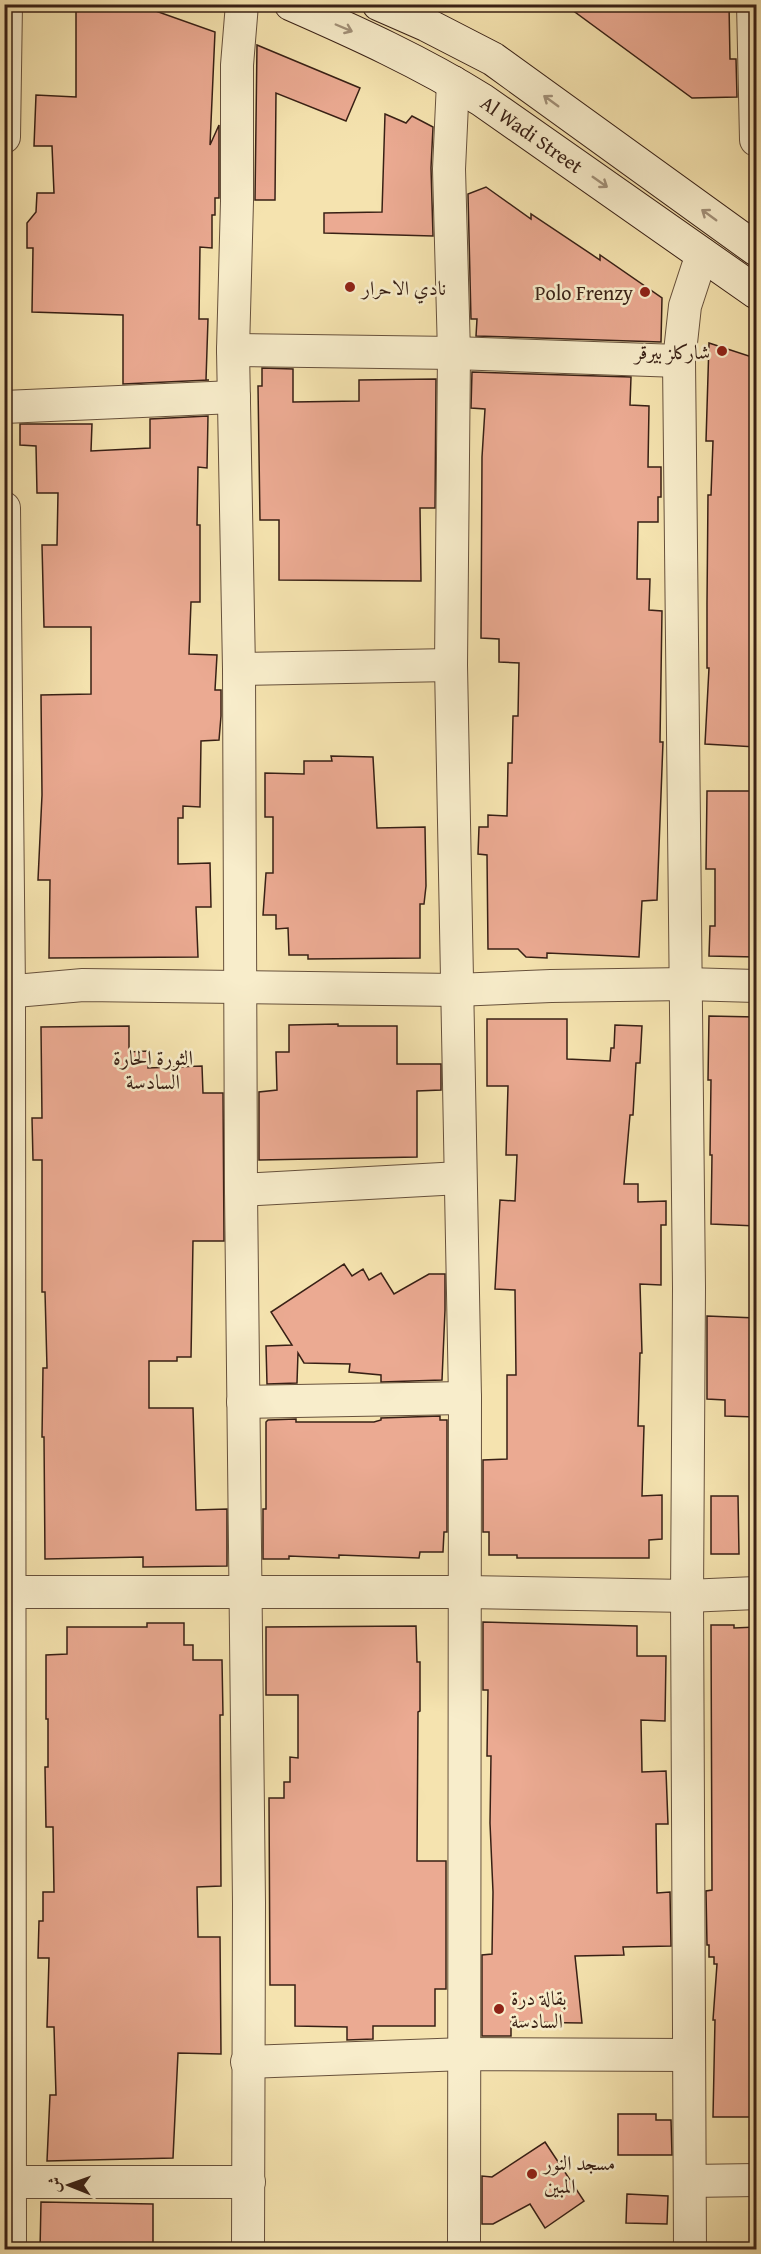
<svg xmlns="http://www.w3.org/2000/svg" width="761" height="2254" font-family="'Gentium Book Plus',Amiri,serif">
  <rect width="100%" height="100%" fill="#f5e3af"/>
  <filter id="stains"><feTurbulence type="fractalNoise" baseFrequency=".00333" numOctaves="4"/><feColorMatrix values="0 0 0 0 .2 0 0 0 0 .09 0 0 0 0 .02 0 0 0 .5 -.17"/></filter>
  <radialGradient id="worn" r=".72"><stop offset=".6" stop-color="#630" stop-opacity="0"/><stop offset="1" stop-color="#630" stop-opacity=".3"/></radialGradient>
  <g fill="#ebaa92" stroke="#382015" stroke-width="1.5">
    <polygon points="121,4 136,4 215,32 210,145 219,125 219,198 215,198 215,215 212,215 212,248 200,247 199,319 208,319 206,380 209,380 123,384 123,315 32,312 33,248 27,248 27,223 36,212 37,193 54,193 52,146 34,146 36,95 76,97 76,11 121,11"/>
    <polygon points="564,4 729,4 730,59 736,59 737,97 692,98"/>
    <polygon points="257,45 360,88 346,121 276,93 275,200 255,200"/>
    <polygon points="385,114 406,123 412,116 433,127 431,168 433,236 324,233 324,213 382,212"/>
    <polygon points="486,187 531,219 531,214 600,260 600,255 662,298 661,342 476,336 477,319 471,319 468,194"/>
    <polygon points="709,343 752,357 751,384 756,384 756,747 705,744 709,668 707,668 707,604 708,495 711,495 713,441 706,441"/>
    <polygon points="262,368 293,369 293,402 359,401 359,380 436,379 435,508 420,508 421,581 279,580 279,520 260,520 258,386 262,386"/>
    <polygon points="472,372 631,377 630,405 649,406 648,467 661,467 661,497 658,497 658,522 638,522 637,579 650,579 649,610 662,611 660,742 663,742 657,900 642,901 639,957 547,953 547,958 526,957 518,949 488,949 487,855 478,854 479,827 488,827 488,815 507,816 508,763 512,763 513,716 518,716 519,663 499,662 499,639 481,638 482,457 485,409 471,408"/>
    <polygon points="208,416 207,468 198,467 197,525 200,525 200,602 191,602 189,654 217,655 215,690 221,690 221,716 219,740 201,741 200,807 183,806 183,818 178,818 178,864 210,863 211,907 196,907 198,957 49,958 50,880 38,880 42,795 41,695 91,694 91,627 44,627 42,545 57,545 58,493 37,493 36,446 20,445 20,424 92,424 91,451 150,448 150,419"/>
    <polygon points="331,756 373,757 377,828 425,827 426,886 424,904 420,904 420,958 308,959 308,955 289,955 288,928 276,929 276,915 263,915 266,873 273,873 273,817 265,817 265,773 304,774 304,761 332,761"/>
    <polygon points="707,791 756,791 756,957 709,956 710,926 715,926 715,869 706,869"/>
    <polygon points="709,1016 756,1017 756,1226 711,1224 712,1155 710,1155 711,1080 708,1080"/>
    <polygon points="487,1019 567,1019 567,1059 610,1061 611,1048 614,1048 615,1025 642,1026 640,1063 636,1063 633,1115 630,1115 624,1184 638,1184 638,1202 666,1201 666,1225 661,1225 661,1285 640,1284 642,1353 640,1353 638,1426 644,1426 642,1496 662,1495 662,1539 649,1540 649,1558 517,1558 517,1555 489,1555 489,1532 483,1532 483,1460 507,1459 507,1375 516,1375 515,1290 495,1289 500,1200 515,1201 517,1155 506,1155 508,1086 487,1086"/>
    <polygon points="338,1024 338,1026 397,1026 397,1064 441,1064 441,1090 417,1091 417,1157 259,1160 259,1092 277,1090 276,1052 289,1052 289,1025"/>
    <polygon points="129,1026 129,1052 148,1051 148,1068 202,1066 203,1093 223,1093 224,1241 193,1241 191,1357 177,1357 177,1361 149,1361 149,1408 193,1408 196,1510 227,1509 227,1566 143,1567 143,1557 45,1559 44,1437 42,1437 43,1368 47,1368 45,1292 42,1292 42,1160 33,1160 32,1118 42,1118 41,1027"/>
    <polygon points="344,1264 352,1276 363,1269 369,1280 381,1273 394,1294 429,1274 445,1274 445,1310 442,1380 381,1382 381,1375 349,1372 350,1364 304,1363 298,1353 297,1383 267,1384 266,1346 292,1345 271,1312"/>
    <polygon points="707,1316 756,1318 756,1417 725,1416 725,1400 707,1399"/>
    <polygon points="440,1416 440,1420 447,1420 447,1532 444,1532 443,1552 420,1552 419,1558 339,1555 339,1558 289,1556 289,1559 263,1559 263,1509 266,1509 266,1422 268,1420 296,1419 296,1422 374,1422 381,1420 381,1418"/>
    <polygon points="711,1496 738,1496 739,1554 711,1554"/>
    <polygon points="483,1622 637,1626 637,1656 666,1656 665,1721 641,1720 642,1772 666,1771 668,1824 656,1824 657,1893 670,1892 671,1946 623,1947 624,1955 575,1956 582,2023 511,2022 511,2036 482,2036 482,1955 492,1954 493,1892 490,1823 491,1756 487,1756 488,1690 483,1690"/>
    <polygon points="147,1623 184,1623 184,1645 193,1645 193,1660 222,1660 223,1715 220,1715 221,1886 197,1887 198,1937 220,1937 221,2054 178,2053 173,2158 47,2161 50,2095 56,2095 54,2027 47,2027 49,1958 38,1958 39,1921 43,1921 43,1892 54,1892 53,1827 46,1827 45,1767 48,1767 48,1719 46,1719 46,1655 67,1654 67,1627 147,1627"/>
    <polygon points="711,1625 734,1625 734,1628 756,1627 756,2117 713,2117 715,2020 713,2020 717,1964 714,1964 714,1957 709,1957 709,1945 707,1945 706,1891 712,1890"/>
    <polygon points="416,1626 417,1662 420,1662 420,1711 418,1712 417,1861 446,1861 446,1989 435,1989 435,2026 373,2026 373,2039 347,2040 347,2027 295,2026 295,1985 270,1985 269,1798 284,1798 284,1782 290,1782 290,1757 298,1758 298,1695 266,1695 266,1627"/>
    <polygon points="618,2114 656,2114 656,2120 671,2120 672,2155 618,2155"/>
    <polygon points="545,2142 584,2201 545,2228 530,2204 493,2224 482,2224 482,2176 492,2177"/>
    <polygon points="627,2194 668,2196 667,2224 626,2223"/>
    <polygon points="41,2202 153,2204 153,2245 151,2245 151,2250 40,2250"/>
  </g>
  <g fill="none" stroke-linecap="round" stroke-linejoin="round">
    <defs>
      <g id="street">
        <polyline points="242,4 237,65 237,201 233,350 239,669 241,1190 249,1903 248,2250"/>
        <polyline points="753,4 756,140"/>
        <polyline points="453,82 449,169 454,353 451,665 465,1398 464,2250"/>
        <polyline points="4,137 6,4"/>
        <polyline points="233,350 454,353 679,361"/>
        <polyline points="4,407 234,397"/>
        <polyline points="4,508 9,992 10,2250"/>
        <polyline points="239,669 451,665"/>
        <polyline points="4,992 83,985 456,990 551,986 686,984 756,986"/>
        <polyline points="241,1190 460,1178"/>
        <polyline points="243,1402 465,1398"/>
        <polyline points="4,1592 466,1592 687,1596 756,1593"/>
        <polyline points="247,2062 465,2054 688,2055"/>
        <polyline points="690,2181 756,2180"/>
        <polyline points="4,2182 249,2182"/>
        <polyline points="690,2250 687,1596 689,1288 679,361 685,306 702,254"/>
      </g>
      <g id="secondary">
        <path d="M291,4C357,33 421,62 482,100L756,292"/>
        <polyline points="379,4 427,25 493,59 756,249"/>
      </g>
    </defs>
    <use href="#street" stroke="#67513c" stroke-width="34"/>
    <use href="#secondary" stroke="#382015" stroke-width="35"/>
    <use href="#street" stroke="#f8edcb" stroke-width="32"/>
    <use href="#secondary" stroke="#f8edcb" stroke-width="33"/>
  </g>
  <defs><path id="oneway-shaft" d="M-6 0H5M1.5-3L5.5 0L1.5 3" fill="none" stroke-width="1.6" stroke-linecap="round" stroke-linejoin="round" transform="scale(1.5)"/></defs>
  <g stroke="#a29179">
    <use href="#oneway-shaft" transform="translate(344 28) rotate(23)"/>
    <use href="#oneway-shaft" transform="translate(551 101) rotate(-144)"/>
    <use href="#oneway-shaft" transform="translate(600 182) rotate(35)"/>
    <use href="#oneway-shaft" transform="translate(709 215) rotate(-144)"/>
  </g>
  <g fill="#8f2418" stroke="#f8edcb" stroke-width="2">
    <circle cx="350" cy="287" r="6"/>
    <circle cx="645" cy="292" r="6"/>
    <circle cx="722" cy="351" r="6"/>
    <circle cx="499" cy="2009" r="6"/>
    <circle cx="532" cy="2174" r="6"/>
  </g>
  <g text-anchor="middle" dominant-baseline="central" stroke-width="5" stroke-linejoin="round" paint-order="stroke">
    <g font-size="20" fill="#382015" stroke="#f8edcb">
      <text transform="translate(532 134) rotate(35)">Al Wadi Street</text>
    </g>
    <g font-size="20" fill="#382015" stroke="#f8edcb" text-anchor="start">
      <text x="362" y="287">نادي الاحرار</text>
      <text x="633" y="292" text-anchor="end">Polo Frenzy</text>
      <text x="710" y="351" text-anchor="end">شاركلز بيرقر</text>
      <text x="511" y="1997">بقالة درة<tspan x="511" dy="23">السادسة</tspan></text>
      <text x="544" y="2162">مسجد النور<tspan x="544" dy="23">المبين</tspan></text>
    </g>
    <g font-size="21" fill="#382015" stroke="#f8edcb">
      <text x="153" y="1057">الثورة الحارة<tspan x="153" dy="24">السادسة</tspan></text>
    </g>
  </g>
  <rect width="761" height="2254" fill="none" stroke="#f5e3af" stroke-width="24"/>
  <rect x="6" y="6" width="749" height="2242" fill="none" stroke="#382015" stroke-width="3"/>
  <rect x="12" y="12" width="737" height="2230" fill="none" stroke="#382015" stroke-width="1.5"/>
  <g transform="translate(69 2185) rotate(271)" stroke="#f8edcb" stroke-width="4.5" paint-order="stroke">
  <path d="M0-4.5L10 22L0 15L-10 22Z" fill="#382015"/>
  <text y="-9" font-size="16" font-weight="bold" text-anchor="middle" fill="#382015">ش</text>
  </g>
  <rect width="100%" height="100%" filter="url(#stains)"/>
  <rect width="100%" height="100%" fill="url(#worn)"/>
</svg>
